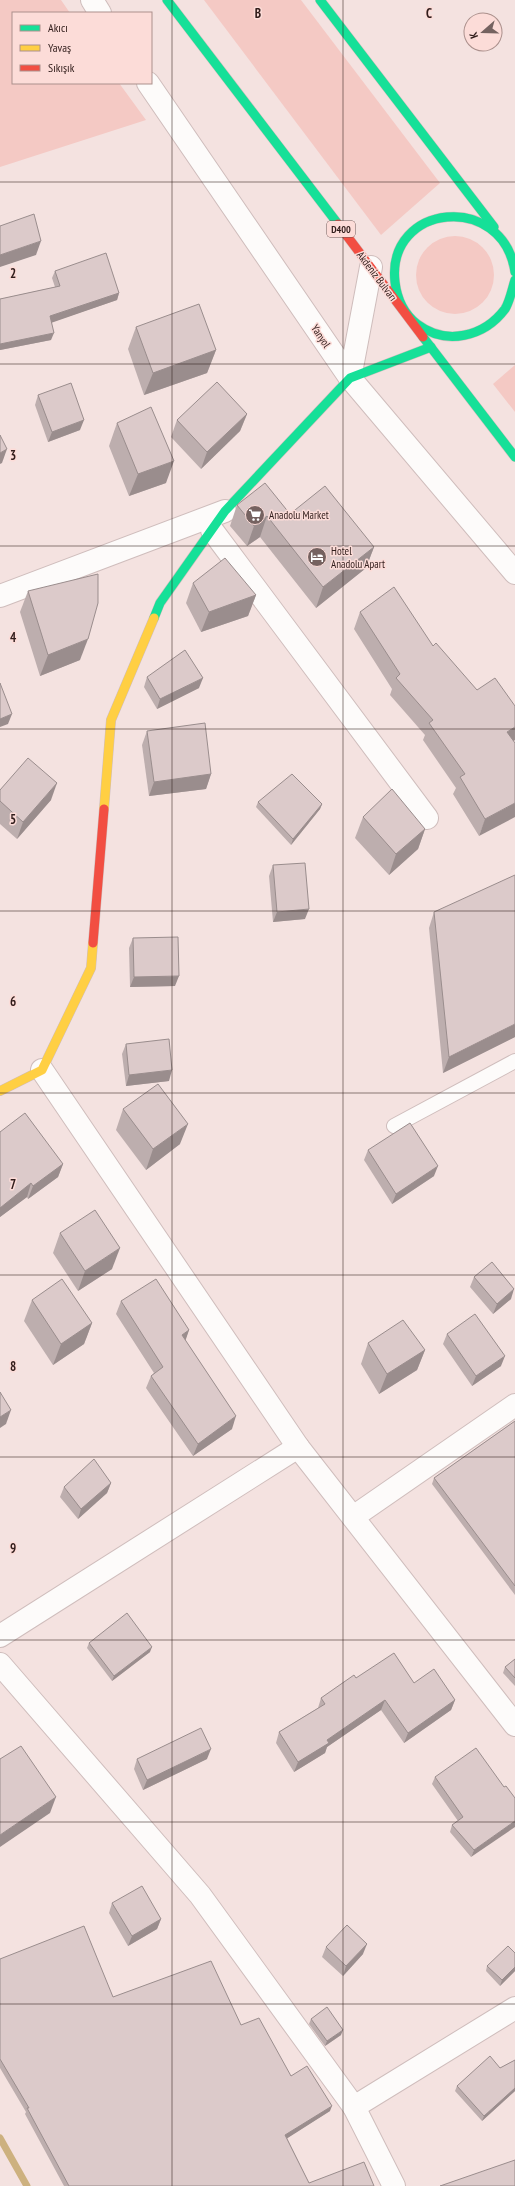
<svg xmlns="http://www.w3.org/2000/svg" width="515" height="2186" font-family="'PT Sans Narrow',sans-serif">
  <rect width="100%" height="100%" fill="#f4e2e0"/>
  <g fill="#f4c9c4">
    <polygon points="0,0 61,0 70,13 13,13 13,83 119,83 146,120 0,167"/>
    <polygon points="204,0 301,0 440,183 381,235"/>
    <circle cx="455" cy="275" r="39"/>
    <polygon points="515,365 515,412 493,384"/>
  </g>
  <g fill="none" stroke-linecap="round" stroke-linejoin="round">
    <polyline stroke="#cdb17f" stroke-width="7" points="0,2138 27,2186"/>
    <defs>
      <polyline id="lane" points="394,1126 515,1061"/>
      <g id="street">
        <polyline points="92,0 100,13"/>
        <polyline points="148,83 350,378 515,573"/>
        <polyline points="350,378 371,267"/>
        <polyline points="212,530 427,818"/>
        <polyline points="0,596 225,511"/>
        <polyline points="42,1070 298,1447 515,1725"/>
        <polyline points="353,1517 515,1405"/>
        <polyline points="0,1636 298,1447"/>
        <polyline points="0,1664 200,1895 354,2107 394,2186"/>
        <polyline points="354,2107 515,2008"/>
      </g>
      <g id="fast">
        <polyline points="167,0 338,224"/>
        <polyline points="320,0 494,227"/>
        <path d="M515,272C503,191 386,203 395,282C397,299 403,313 417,324C446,346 484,337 505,309C510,301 512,289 515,280"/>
        <polyline points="423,337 515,457"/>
        <polyline points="154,618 160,603 225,511 350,378 431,347"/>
      </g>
      <g id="slow">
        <polyline points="104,809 111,720 154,618"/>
        <polyline points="0,1091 42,1070 91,968 93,943"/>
      </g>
      <g id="jam">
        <polyline points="338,224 423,337"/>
        <polyline points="93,943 104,809"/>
      </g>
    </defs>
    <use href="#lane" stroke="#cfbdbc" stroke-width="16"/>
    <use href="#street" stroke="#cfbdbc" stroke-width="24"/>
    <use href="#fast" stroke="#cfbdbc" stroke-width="10"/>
    <use href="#slow" stroke="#cfbdbc" stroke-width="10"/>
    <use href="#jam" stroke="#cfbdbc" stroke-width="10"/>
    <use href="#lane" stroke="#fdfbfa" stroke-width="14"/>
    <use href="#street" stroke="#fdfbfa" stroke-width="22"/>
    <use href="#fast" stroke="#16e098" stroke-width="9"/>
    <use href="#slow" stroke="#ffcf43" stroke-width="9"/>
    <use href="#jam" stroke="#f24e42" stroke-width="9"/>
  </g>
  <g fill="#bdaeae">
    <polygon points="55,271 119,293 117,300 52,322 51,340 0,350 0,299 55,287 52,278"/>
    <polygon points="136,327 216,350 207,373 144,395 128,349"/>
    <polygon points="38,395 80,430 48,442 35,405"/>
    <polygon points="247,414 240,431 201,469 171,437 177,420"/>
    <polygon points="117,423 166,483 129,496 109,446"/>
    <polygon points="237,505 290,514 374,547 366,568 316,608 260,537 247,546 230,526"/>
    <polygon points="193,583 256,595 248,616 201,632 186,603"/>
    <polygon points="28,591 80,660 40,676 20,612"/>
    <polygon points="360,612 433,646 515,740 513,741 515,743 479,836 453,794 456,788 423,740 425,735 390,695 392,689 354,629"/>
    <polygon points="147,677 199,688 157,709 144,687"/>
    <polygon points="147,731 211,774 206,789 149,796 142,745"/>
    <polygon points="0,790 51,800 17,839 0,824"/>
    <polygon points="258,802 322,804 320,809 291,845 256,807"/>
    <polygon points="363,817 425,829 418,849 389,875 355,838"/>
    <polygon points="273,865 305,919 273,922 269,876"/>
    <polygon points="434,912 515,1037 443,1073 429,928"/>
    <polygon points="133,938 175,986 130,987 129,948"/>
    <polygon points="126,1044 169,1081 126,1086 122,1054"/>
    <polygon points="123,1109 180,1144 146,1170 116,1130"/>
    <polygon points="0,1132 63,1164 58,1177 28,1199 27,1197 0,1217"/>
    <polygon points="368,1150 434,1176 392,1204 364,1160"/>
    <polygon points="60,1233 112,1269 78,1291 53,1253"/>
    <polygon points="474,1277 511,1299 493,1314 470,1287"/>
    <polygon points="32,1300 92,1323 84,1344 53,1365 24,1321"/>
    <polygon points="121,1301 189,1330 185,1340 232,1429 193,1456 146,1388 151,1376 154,1373 116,1314"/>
    <polygon points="447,1334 501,1366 472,1386 443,1344"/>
    <polygon points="368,1343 425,1350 417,1370 379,1394 361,1364"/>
    <polygon points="515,1421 515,1595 432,1484 434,1478"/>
    <polygon points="111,1483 107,1493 78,1519 60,1497 64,1487"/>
    <polygon points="89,1643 150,1652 112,1681 87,1648"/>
    <polygon points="515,1659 515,1686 503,1673 505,1667"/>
    <polygon points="356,1678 414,1683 455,1700 451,1710 404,1743 381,1710 327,1747 325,1753 294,1772 276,1743 279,1732 318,1708 321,1698"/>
    <polygon points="137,1759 207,1759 143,1790 134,1769"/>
    <polygon points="435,1777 504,1787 471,1857 450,1832 452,1825 458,1821 432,1784"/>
    <polygon points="112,1903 161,1919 157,1929 128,1946 109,1913"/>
    <polygon points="326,1947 363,1954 343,1976 322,1957"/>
    <polygon points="515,1953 515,1971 500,1986 486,1971 487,1966"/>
    <polygon points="0,1959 113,1997 241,2025 291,2076 330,2111 287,2138 309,2183 374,2186 64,2186 25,2114 26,2112 0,2068"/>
    <polygon points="311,2019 341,2035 325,2046 309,2024"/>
    <polygon points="515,2060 515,2091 482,2121 455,2091 457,2086 500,2068"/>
  </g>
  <g fill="#9a8d8d">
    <polygon points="41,241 36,255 0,267 0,255"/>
    <polygon points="119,293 117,300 48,324 50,316"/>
    <polygon points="54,333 51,340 0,350 0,344"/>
    <polygon points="216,350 207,373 144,395 153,373"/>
    <polygon points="247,414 240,431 201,469 207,452"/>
    <polygon points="84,420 80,430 48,442 52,432"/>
    <polygon points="7,449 2,463 0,464 0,453"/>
    <polygon points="174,461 166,483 129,496 138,474"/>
    <polygon points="267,516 260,537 247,546 254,526"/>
    <polygon points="374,547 366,568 316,608 323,587"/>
    <polygon points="256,595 248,616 201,632 209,612"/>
    <polygon points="88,639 80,660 40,676 48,655"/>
    <polygon points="203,678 199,688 157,709 160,699"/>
    <polygon points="12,714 8,724 0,727 0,719"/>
    <polygon points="515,727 515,740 501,749 507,732"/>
    <polygon points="211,774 206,789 149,796 154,782"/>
    <polygon points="57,783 51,800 17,839 23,822"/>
    <polygon points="515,803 515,817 479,836 485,819"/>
    <polygon points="322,804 320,809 291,845 293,839"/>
    <polygon points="425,829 418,849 389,875 396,854"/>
    <polygon points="309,909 305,919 273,922 277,912"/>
    <polygon points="179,976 175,986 130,987 134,977"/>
    <polygon points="515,1024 515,1037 443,1073 449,1057"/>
    <polygon points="172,1070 169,1081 126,1086 129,1075"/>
    <polygon points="188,1124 180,1144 146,1170 153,1149"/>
    <polygon points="63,1164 58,1177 28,1199 33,1186"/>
    <polygon points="438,1166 434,1176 392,1204 396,1194"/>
    <polygon points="31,1183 27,1197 0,1217 0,1208"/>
    <polygon points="120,1248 112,1269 78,1291 85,1271"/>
    <polygon points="514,1289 511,1299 493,1314 497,1304"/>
    <polygon points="92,1323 84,1344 53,1365 61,1344"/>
    <polygon points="189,1330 185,1342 182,1335"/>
    <polygon points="425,1350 417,1370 379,1394 387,1374"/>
    <polygon points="505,1356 501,1366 472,1386 476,1376"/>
    <polygon points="11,1410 6,1424 0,1428 0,1417"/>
    <polygon points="236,1416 232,1429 193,1456 198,1444"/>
    <polygon points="111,1483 107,1493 78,1519 81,1509"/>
    <polygon points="152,1647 150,1652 112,1681 114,1676"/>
    <polygon points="385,1700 381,1710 327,1747 325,1753 294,1772 298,1762 327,1740"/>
    <polygon points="455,1700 451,1710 404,1743 408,1733"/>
    <polygon points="211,1749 207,1759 143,1790 147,1780"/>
    <polygon points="56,1797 50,1813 0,1847 0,1835"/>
    <polygon points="515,1821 515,1827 471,1857 474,1850"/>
    <polygon points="161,1919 157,1929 128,1946 132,1936"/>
    <polygon points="367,1944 363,1954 343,1976 346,1966"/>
    <polygon points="515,1967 515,1971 500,1986 502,1980"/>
    <polygon points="343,2030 341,2035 325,2046 327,2041"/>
    <polygon points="515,2088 515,2091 482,2121 484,2116"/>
    <polygon points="332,2106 330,2111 283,2141 285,2135"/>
  </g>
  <g fill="#dccaca" stroke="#9a8d8d">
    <polygon points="34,214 41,241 0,255 0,226"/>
    <polygon points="106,253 119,293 50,316 54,333 0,344 0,299 60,286 55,271"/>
    <polygon points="199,304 216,350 153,373 136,327"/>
    <polygon points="217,382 247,414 207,452 177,420"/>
    <polygon points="71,383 84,420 52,432 38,395"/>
    <polygon points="151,407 174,461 138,474 117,423"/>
    <polygon points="0,435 7,449 0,453"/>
    <polygon points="265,483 290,514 325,486 374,547 323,587 267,516 254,526 237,505"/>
    <polygon points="225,558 256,595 209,612 193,583"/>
    <polygon points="98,574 98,603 88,639 48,655 28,591"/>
    <polygon points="394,587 433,646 436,643 477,690 495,678 515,706 515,727 507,732 515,743 515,803 485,819 460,777 465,774 429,723 433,720 396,678 400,674 360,612"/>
    <polygon points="185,650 203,678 160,699 147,677"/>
    <polygon points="0,683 12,714 0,719"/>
    <polygon points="205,723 211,774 154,782 147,731"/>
    <polygon points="28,758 57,783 23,822 0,801 0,790"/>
    <polygon points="292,774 322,804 293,839 258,802"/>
    <polygon points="392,789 425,829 396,854 363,817"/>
    <polygon points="305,863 309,909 277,912 273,865"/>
    <polygon points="515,875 515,1024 449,1057 434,912"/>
    <polygon points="178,937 179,976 134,977 133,938"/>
    <polygon points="169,1039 172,1070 129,1075 126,1044"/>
    <polygon points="158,1084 188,1124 153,1149 123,1109"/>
    <polygon points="25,1113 63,1164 33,1186 31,1183 0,1208 0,1132"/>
    <polygon points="410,1123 438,1166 396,1194 368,1150"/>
    <polygon points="95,1210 120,1248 85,1271 60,1233"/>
    <polygon points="492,1262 514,1289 497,1304 474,1277"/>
    <polygon points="62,1279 92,1323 61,1344 32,1300"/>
    <polygon points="156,1279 189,1330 182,1335 236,1416 198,1444 151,1376 163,1367 121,1301"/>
    <polygon points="475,1314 505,1356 476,1376 447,1334"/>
    <polygon points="403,1320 425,1350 387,1374 368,1343"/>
    <polygon points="0,1392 11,1410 0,1417"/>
    <polygon points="515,1421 515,1586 434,1478"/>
    <polygon points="94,1459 111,1483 81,1509 64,1487"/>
    <polygon points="127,1613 152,1647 114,1676 89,1643"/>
    <polygon points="394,1653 414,1683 434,1669 455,1700 408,1733 385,1700 327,1740 329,1743 298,1762 279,1732 325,1704 321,1698 354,1675 356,1678"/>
    <polygon points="515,1659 515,1678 505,1667"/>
    <polygon points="201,1728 211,1749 147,1780 137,1759"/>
    <polygon points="21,1746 56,1797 0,1835 0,1759"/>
    <polygon points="476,1748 504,1787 506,1786 515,1798 515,1821 474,1850 452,1825 463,1817 435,1777"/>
    <polygon points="142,1886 161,1919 132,1936 112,1903"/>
    <polygon points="347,1925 367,1944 346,1966 326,1947"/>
    <polygon points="84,1926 113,1997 211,1961 241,2025 259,2018 291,2076 307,2066 332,2106 285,2135 309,2183 364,2162 374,2186 69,2186 27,2108 29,2108 0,2059 0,1959"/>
    <polygon points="508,1946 515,1953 515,1967 502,1980 487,1966"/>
    <polygon points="327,2007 343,2030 327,2041 311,2019"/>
    <polygon points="490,2056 500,2068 515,2060 515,2088 484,2116 457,2086"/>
    <polygon points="515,2160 515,2186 440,2186"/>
  </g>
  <path fill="none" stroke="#311d1b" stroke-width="1" stroke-opacity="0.55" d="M172,0V2186M343,0V2186M0,182H515M0,364H515M0,546H515M0,729H515M0,911H515M0,1093H515M0,1275H515M0,1457H515M0,1640H515M0,1822H515M0,2004H515"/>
  <defs>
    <symbol id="supermarket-disc" viewBox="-11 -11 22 22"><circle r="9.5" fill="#756260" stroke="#fcdcd8"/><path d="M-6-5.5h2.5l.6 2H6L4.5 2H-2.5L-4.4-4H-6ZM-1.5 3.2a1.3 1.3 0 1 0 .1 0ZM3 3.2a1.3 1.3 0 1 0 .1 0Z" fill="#fff"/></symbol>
    <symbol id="hotel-disc" viewBox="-11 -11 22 22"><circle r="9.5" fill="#756260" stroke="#fcdcd8"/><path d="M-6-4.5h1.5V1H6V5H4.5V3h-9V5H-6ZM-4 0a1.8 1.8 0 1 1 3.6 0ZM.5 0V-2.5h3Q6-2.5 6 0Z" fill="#fff"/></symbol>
  </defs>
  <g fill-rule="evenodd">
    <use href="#supermarket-disc" x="244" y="504" width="22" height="22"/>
    <use href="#hotel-disc" x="306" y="546" width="22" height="22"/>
  </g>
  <g text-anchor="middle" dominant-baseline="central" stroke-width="3" stroke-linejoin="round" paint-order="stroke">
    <rect fill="#fcdcd8" stroke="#6e5654" stroke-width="1" x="327" y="221" width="28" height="16" rx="3"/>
    <g font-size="10" font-weight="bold" fill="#311d1b">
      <text x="341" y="229">D400</text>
    </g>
    <g font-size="11" fill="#311d1b" stroke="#fcdcd8">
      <text transform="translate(377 276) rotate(53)">Akdeniz Bulvarı</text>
      <text transform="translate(321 336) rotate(56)">Yanyol</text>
    </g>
    <g font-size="11" fill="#311d1b" stroke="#fcdcd8" text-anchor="start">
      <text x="269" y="515">Anadolu Market</text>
      <text x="331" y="551">Hotel<tspan x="331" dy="13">Anadolu Apart</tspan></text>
    </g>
  </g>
  <g font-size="13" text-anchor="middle" font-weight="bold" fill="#311d1b" stroke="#fcdcd8" stroke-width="3" stroke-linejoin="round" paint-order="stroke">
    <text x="258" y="18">B</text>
    <text x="429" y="18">C</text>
    <text x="13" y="278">2</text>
    <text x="13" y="460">3</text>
    <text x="13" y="642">4</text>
    <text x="13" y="824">5</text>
    <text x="13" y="1006">6</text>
    <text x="13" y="1189">7</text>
    <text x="13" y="1371">8</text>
    <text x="13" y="1553">9</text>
  </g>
  <rect x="12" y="12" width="140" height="72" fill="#fcdcd8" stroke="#ab908c"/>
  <rect x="20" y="25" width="20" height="6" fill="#16e098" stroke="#ab908c"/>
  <text x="48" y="32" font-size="12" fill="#311d1b">Akıcı</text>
  <rect x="20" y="45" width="20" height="6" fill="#ffcf43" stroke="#ab908c"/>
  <text x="48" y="52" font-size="12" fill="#311d1b">Yavaş</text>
  <rect x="20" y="65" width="20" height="6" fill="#f24e42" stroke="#ab908c"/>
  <text x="48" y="72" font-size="12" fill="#311d1b">Sıkışık</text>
  <g transform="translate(483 32) rotate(250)"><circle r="19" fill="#fcdcd8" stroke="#ab908c"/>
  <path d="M0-3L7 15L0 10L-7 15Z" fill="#756260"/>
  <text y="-6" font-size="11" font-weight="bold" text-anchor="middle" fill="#311d1b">K</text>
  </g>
</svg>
